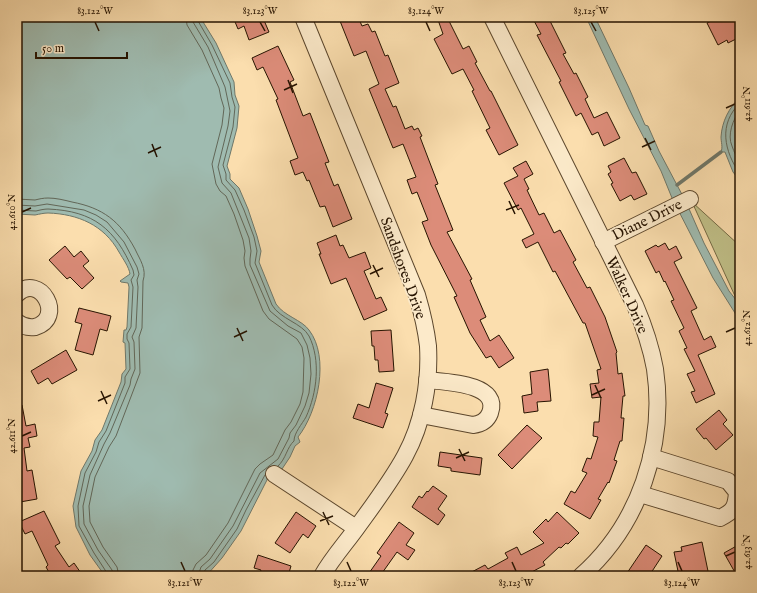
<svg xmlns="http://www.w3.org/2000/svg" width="757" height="593" font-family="'IM FELL English',serif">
  <rect width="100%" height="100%" fill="#fbdeae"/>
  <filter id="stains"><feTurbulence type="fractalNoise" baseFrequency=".005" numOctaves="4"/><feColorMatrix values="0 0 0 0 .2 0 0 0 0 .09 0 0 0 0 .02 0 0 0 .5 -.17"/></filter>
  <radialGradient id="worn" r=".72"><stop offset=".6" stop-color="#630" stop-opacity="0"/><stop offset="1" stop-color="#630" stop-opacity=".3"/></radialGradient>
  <polygon fill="#c1c189" stroke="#746a44" points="692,202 740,246 740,307"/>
  <g fill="#9fbbb0" stroke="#6f786a">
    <path d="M17,17H200L216,43L234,82L235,95L239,106L237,128L227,166L230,174V179L239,188L248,209L257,236L261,251L259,262L276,304C284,316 302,320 309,330C330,357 318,412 298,437L300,442L295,446L290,457L282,469L268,478L241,531L222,558L206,576H105L90,555L76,527L73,506L81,471L92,451L95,440L102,430L121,382L122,374L126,369L125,343L123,342L124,330H126L127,327L129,287L128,283L121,282L120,281L130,274C129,267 123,259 119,252C104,225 78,214 48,213C44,213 40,214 35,215C29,215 23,214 17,214Z"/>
    <polygon points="586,17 595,17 629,88 645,125 648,126 659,151 686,202 704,243 729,291 740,305 740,323 735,313 713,278 672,198 661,171 629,109"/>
    <path d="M740,97V181L733,172L725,152H721C723,147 721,142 721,137C722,121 729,108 740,97Z"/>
  </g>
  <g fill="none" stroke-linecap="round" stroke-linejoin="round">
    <g stroke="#626758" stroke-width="1">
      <polyline points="186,17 187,25 202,50 219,88 221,98 224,108 222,125 212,164 216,184 220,191 226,196 234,214 243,240 245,251 244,258 245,266 263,311 269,319 297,339 302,347 304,358 303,392 300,404 291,422 285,430 273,455 260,464 255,469 228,523 206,555 196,564 193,570 192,576"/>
      <polyline points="192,17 193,22 208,47 225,87 230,111 228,126 218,167 222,183 231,193 249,238 251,251 250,259 250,265 270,311 288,326 301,333 307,345 310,358 311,374 309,393 305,406 296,425 290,433 289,438 278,459 260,473 233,526 210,559 201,567 198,576"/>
      <path d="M197,17L198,21L212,45L230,83L232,97L235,107L233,127L223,165L226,174V180L235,190L244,210L254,237L257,251L255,263L272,305C280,319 302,323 309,336C321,360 317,393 306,417C302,424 294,433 294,441C287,447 286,459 278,466"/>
      <path d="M740,103C718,124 724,151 740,174"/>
      <path d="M740,110C733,119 727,135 732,146C734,152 737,158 740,164"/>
      <path d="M17,199C23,199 29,200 35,200C39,199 43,198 48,198C56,198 64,200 72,202C103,208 120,221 135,249C140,260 147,269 143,281L142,328L139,337L140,373L116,436L109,447L95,477L89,506L90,522L103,547L117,567L119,576"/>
      <polyline points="17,205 35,206 47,204 84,210 96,215 107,222 124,242 137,267 139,274 137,280 138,287 136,328 132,337 134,342 135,369 131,379 130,385 110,433 104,444 90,475 83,506 84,524 98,550 112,570 113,576"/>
      <path d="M17,210C23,210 30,211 36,211C40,210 44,209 48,209C94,211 115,229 133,270L134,275L131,280L133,287L131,327L127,334V339L129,343L130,369L125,377V383L106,431L99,442L96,452L85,473L78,506L79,526L94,553L107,573L108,576"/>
      <polyline points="203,576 205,570 214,562 237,529 246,510 265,475"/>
    </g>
    <polyline stroke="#6f786a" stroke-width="3.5" points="677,185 721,152"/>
  </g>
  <g fill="#dc8c79" stroke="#261300">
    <polygon points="233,17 265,17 263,18 269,32 249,40 244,26 238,29"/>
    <polygon points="350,17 358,17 362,26 368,24 372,32 375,31 385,56 388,55 399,83 385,89 393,107 396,106 405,129 412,126 414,130 418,128 422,136 420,137 438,184 435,185 453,230 447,232 472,279 470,280 486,317 480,320 490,341 499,335 514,358 499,368 491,356 486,358 470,333 454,297 457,296 431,245 422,222 428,220 417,192 412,194 407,180 416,177 403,144 393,148 369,89 379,84 366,51 354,56 340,21"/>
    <polygon points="437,17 447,17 463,49 469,46 477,62 475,63 490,91 491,91 518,145 499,155 486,130 490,128 472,91 474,90 463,69 452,74 434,39 443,34"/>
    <polygon points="532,17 548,17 566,53 563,54 574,74 576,73 588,97 585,99 594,118 607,112 620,138 604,146 598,132 592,135 581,113 576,116 559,82 561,81 537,35 541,34"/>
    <polygon points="720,17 735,17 740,27 740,37 728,43 727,40 718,45 707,23"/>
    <polygon points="278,46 294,80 290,82 303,116 310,113 329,162 325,163 334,186 338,184 352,219 333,227 325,206 320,207 309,180 307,181 303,172 295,175 290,161 298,158 276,100 278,99 263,67 257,70 252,58"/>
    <polygon points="624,158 632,173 636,172 647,194 634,200 631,195 620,201 611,184 613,183 608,174 611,172 608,166"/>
    <polygon points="526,161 533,174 524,179 529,189 527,190 539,215 544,213 554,233 560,230 576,260 573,262 587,288 590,287 605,317 617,352 616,353 618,374 622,373 625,396 623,396 621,418 624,418 622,441 620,441 614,460 617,461 609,483 608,482 598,499 601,500 590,519 564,504 571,491 575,493 587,473 582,471 587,458 591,459 598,437 593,436 594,422 599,422 601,397 592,398 590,384 599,383 597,370 601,369 585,323 583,323 555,271 553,272 538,242 526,248 522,240 534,234 521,208 518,210 504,183 518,176 513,168"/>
    <polygon points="336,235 340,246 343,245 349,258 365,252 371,268 364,271 376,299 381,297 387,310 364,320 346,278 331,284 319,254 321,254 317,243"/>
    <polygon points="665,243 669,250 676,246 682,258 674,262 697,308 691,311 704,340 711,336 716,347 698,355 715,394 696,403 691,392 695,391 687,374 695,371 684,349 687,348 679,331 684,328 671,301 674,300 665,281 664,282 659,271 656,273 645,251 656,245 658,247"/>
    <polygon points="65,246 74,257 81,251 89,261 83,266 94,278 82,289 70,277 67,279 49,260"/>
    <polygon points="79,308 111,316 107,331 100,329 93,355 75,350 82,324 75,322"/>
    <polygon points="391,330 394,371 379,372 378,360 375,360 374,346 372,346 371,331"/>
    <polygon points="66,350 77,370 52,384 48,378 38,384 31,371"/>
    <polygon points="548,369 551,401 537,402 538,411 524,413 522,396 532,394 530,372"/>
    <polygon points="376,383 393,388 385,413 388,414 383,428 353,418 358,404 369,408"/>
    <polygon points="17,405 22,405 26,426 35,424 37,436 28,438 30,447 24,448 27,471 32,470 37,499 20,502 17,485"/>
    <polygon points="719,410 727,420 723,424 733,435 716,450 706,438 704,439 696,429"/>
    <polygon points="527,425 542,438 512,469 498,455"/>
    <polygon points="440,452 482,458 480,475 451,471 451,468 438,466"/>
    <polygon points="433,486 447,496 438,509 445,515 438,525 412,507 419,496 422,498 427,491 428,492"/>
    <polygon points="44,511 60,543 55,546 69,567 74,563 83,576 51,576 46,567 48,565 32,531 25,534 19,522"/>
    <polygon points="296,512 316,526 308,538 303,534 290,553 275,543"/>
    <polygon points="557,512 579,533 568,544 566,543 561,548 559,547 543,562 545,565 524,576 464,576 485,565 488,569 508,558 505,553 517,547 521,555 544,543 533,532 546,519 548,522"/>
    <polygon points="399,522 414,533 406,545 415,550 408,560 397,552 380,576 367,576 381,556 377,553"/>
    <polygon points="702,542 709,576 679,576 674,552 682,551 681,547"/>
    <polygon points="740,544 740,576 737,576 724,553"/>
    <polygon points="646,545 662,556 649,576 625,576"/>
    <polygon points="258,555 291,566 288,576 259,576 261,570 254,568"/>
  </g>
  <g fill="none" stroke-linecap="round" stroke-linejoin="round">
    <defs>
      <g id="minor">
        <path d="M303,17L417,295C422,312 426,329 428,346C430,383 423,423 405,456C392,480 374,504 358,526C346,543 332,558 322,576"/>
        <path d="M492,17L635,305C644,326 651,347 655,369C666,445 639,525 581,576"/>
        <polyline points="603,242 690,199"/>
        <path d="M17,294C40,272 66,318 35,327C28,328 22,326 17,322"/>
        <path d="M421,415L473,425C481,424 487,421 490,413C501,383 445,382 427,380"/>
        <polyline points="274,474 356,528"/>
        <path d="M640,494L720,518C734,511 736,507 737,492L728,481L651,457"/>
      </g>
    </defs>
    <use href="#minor" stroke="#5b462c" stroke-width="18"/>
    <use href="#minor" stroke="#fceaca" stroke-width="16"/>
  </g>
  <path fill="none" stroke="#261300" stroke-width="1.5" d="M95,22L99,31M260,22L265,31M426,22L430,31M591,22L596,31M288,80L293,93M284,90L297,84M726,108L735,104M645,138L651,150M152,144L157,157M642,147L655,141M148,153L161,147M509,201L515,214M506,210L519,205M22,212L31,208M373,265L379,277M370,274L383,268M237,328L243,341M726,332L735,328M234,337L247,331M595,385L601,398M101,391L107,404M592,395L605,389M98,401L111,395M22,436L31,432M459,449L465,461M456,458L469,452M323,512L329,525M320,521L333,516M726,556L735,552M181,562L185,571M347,562L351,571M512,562L516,571M678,562L682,571"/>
  <g text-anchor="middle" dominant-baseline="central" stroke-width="3.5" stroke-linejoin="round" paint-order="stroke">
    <g font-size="15" fill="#261300" stroke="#fceaca">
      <text transform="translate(647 220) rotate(-26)">Diane Drive</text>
      <text transform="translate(403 268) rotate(70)">Sandshores Drive</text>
      <text transform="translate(627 295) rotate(66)">Walker Drive</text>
    </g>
  </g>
  <rect width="757" height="593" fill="none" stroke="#fbdeae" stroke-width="44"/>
  <path d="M36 52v6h91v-6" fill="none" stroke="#261300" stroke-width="2"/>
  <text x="42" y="52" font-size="12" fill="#261300" stroke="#fceaca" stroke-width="3" paint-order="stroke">50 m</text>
  <rect x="22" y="22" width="713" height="549" fill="none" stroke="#261300" stroke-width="1.5"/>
  <g font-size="10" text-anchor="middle" fill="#261300">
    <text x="95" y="14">83.122°W</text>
    <text x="260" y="14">83.123°W</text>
    <text x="426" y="14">83.124°W</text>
    <text x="591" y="14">83.125°W</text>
    <text transform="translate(746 104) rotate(-90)" y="4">42.611°N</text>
    <text transform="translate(11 212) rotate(-90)" y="4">42.610°N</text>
    <text transform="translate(746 328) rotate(-90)" y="4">42.612°N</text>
    <text transform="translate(11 436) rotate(-90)" y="4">42.611°N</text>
    <text transform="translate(746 552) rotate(-90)" y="4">42.613°N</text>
    <text x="185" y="586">83.121°W</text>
    <text x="351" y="586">83.122°W</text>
    <text x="516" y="586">83.123°W</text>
    <text x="682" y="586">83.124°W</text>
  </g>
  <rect width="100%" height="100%" filter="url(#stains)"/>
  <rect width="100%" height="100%" fill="url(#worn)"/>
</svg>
